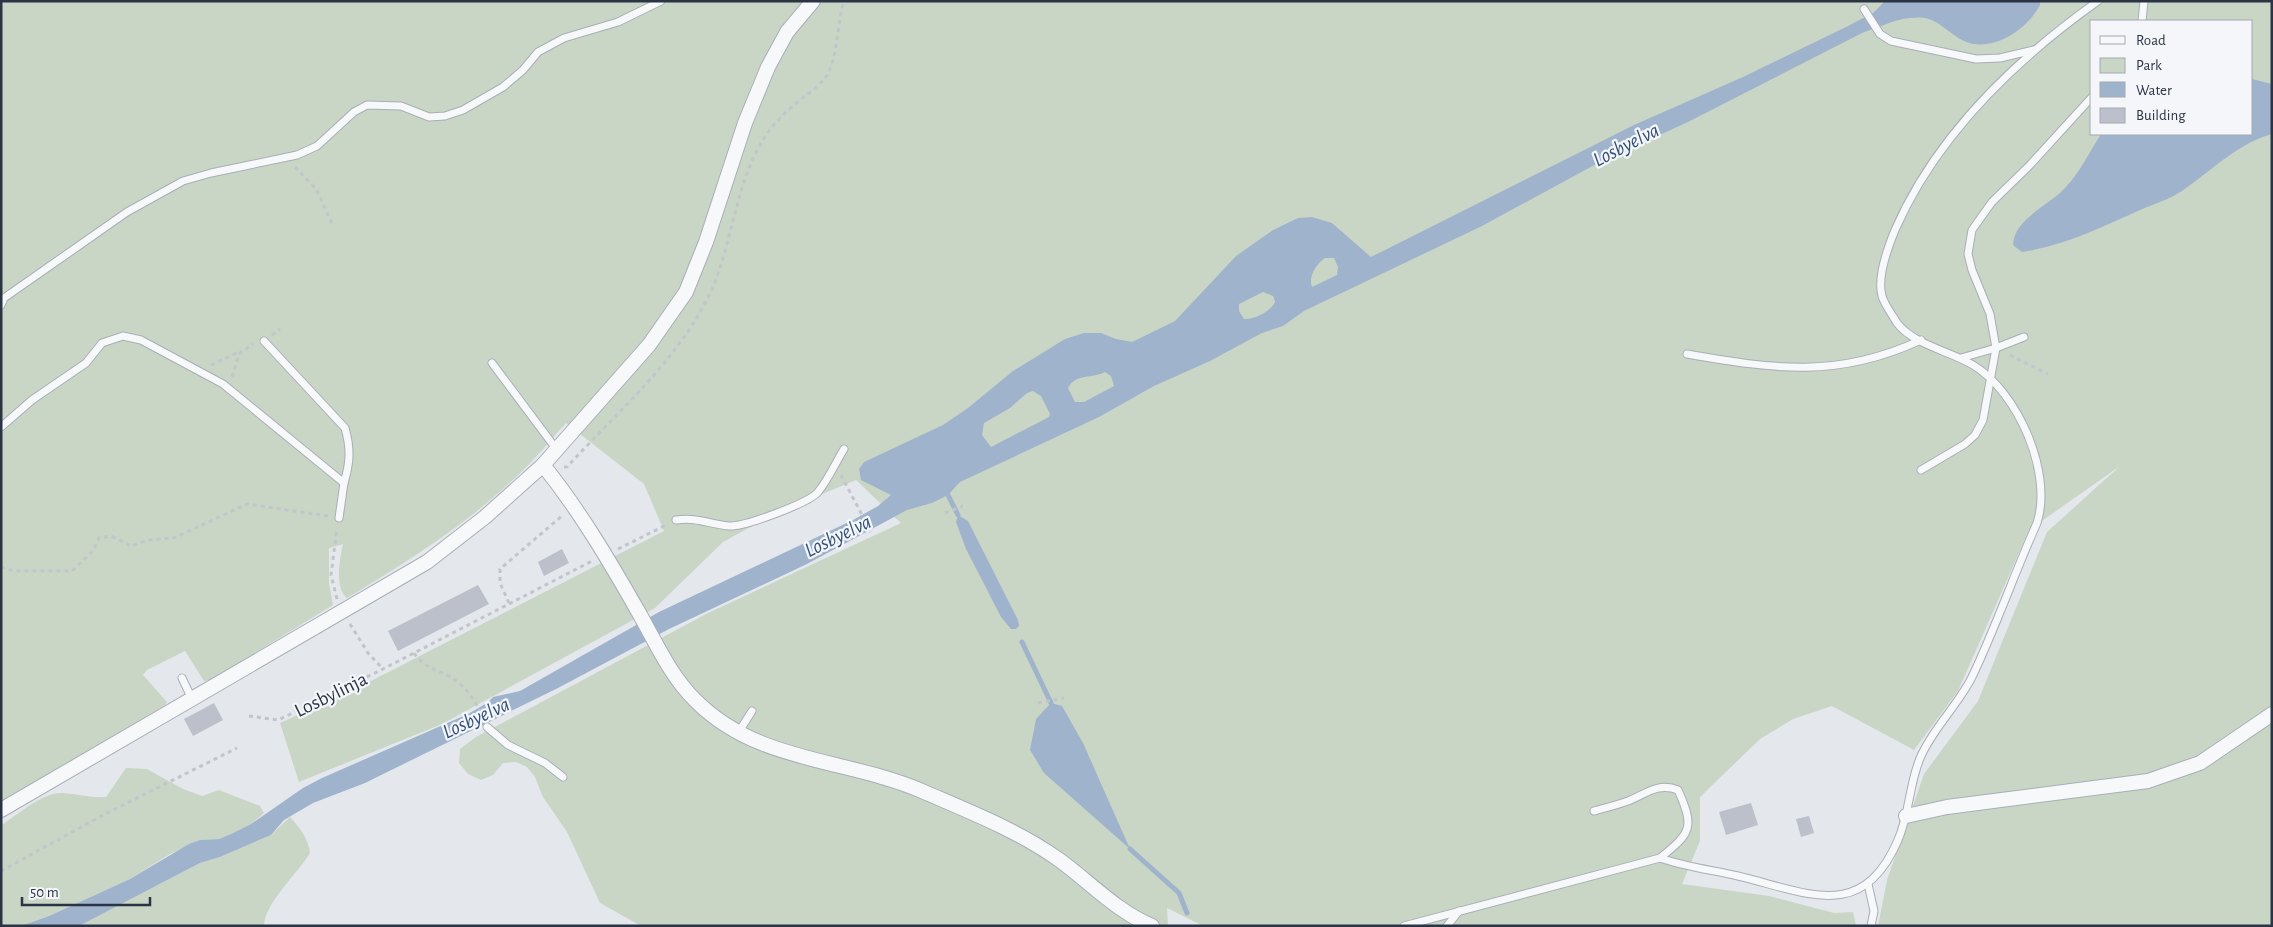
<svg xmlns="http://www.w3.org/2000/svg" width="2273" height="927" font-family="'Alegreya Sans',sans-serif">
  <rect width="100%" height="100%" fill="#e4e7ec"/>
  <g fill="#c9d6c5" fill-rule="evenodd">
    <path d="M1,1H2272V926H1878L1887,880L1924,774L1978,701L2047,532L2120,466L2029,530L1958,691L1914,750L1832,706L1793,719L1760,739L1700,797V841L1682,884L1769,896L1834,913L1853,912L1856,926H1203L1167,908L1168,926H641L600,903L567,832L543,797L535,777L527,767L516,762L503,763L493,775L481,780L468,774L459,763L460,749L476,737L708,613L901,523L856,480L774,514L723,542L655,608L442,724L299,782L280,723L363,685L664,531L644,484L566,423C550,440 535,460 517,476C466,525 407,562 347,598C334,588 340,558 343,544L329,548V583L333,605L211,680L204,681L185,651L147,670L143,675L167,702L165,705L1,803ZM2092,21H2252V134H2092Z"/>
    <path d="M126,768L147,769L183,789L202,796L219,790L260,806L264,813L251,824L231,834L219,839L200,840L170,854L130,879L49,916L21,926H1V825C18,815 43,791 63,793C78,794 91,798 106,797Z"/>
    <path d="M290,817C300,828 308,838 310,853C298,873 264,904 264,926H79L200,863L220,857L271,835Z"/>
  </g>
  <g fill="#9fb4cc" fill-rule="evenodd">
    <path d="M1885,1H2040V5C2028,29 1992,54 1964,41C1951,35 1940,21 1925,18C1902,15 1883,26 1862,33L1688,122L1598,163L1482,226L1304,311L1283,326L1262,333L1210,361L1154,386L1099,417L960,482L948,495L932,503L907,510L807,564L669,629L558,688L365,783L313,803L284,820L271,835L220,857L200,863L79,926H21L49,916L130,879L189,844L200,840L219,839L231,834L251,824L303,788L322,778L468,714L487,703L493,697L520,691L659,612L853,520L878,506L891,495L861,480L859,469L864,462L943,425L968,408L1013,371L1065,339L1084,333H1101L1116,339L1132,342L1175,321L1236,256L1273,230L1298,218L1312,217L1332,223L1371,257L1634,125L1743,77L1846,27L1873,13ZM1325,258H1334L1338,267L1337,275L1312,287C1308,277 1316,264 1325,258ZM1263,292L1273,296L1275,302C1271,311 1254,320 1244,319L1239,311V304ZM1105,372L1111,376L1114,386L1084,402H1075L1068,388C1076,373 1092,379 1105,372ZM1033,391L1041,396L1050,414L1049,417L991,447L982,435L984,423L1010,408L1027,393Z"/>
    <path d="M2252,79L2272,84V134C2238,143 2210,172 2182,191C2170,199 2154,204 2140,210C2102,227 2064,246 2022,252L2013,245C2014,219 2048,206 2064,189C2079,174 2090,151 2101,134H2252Z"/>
    <polygon points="958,515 968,521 1018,620 1019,626 1016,629 1011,629 1001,617 966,549 956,522"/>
    <polygon points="1051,703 1062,706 1083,743 1130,849 1044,773 1030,750 1036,719"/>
  </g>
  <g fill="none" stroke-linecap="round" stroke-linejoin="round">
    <g stroke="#9fb4cc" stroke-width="5">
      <polyline points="948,495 958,515"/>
      <polyline points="1022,642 1051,703"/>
      <polyline points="1130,849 1179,893 1187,913"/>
    </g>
  </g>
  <g fill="#bbc0ca">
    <polygon points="562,549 569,563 544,576 538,562"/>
    <polygon points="478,585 489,604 398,651 388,631"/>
    <polygon points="214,703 223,720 193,736 184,719"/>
    <polygon points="1751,803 1758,825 1726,835 1719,812"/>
    <polygon points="1809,816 1814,833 1801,837 1796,819"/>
  </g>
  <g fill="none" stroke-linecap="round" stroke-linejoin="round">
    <defs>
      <g id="service">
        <polyline points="1864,9 1880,34 1891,41 1976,59 2000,58 2034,50"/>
        <polyline points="2142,21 2144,1"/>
        <polyline points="1,305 4,298 127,212 183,181 211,173 297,155 317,146 354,112 367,105 401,106 429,117 445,116 463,110 503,87 523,70 538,52 564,38 618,22 661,1"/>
        <path d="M264,341L345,428C351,449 350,463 344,483"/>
        <path d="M1687,354C1774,369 1837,379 1921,340"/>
        <polyline points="1961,358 1996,348 2024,337"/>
        <polyline points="492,363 557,450"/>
        <polyline points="1,427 32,400 86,363 102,343 123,336 141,340 223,384 344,483 339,518"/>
        <polyline points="1921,470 1965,444 1975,435 1983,420 1996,348 1990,314 1972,270 1968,254 1972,230 1992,202 2029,166 2092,97"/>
        <path d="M676,520C698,517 708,524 729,526C744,527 809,503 818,492C828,480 836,462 844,449"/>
        <polyline points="182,678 192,699"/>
        <polyline points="487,727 508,745 545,763 563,777"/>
        <polyline points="738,733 752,711"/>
        <path d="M1660,858C1686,867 1712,870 1738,876C1806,892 1862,924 1898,840C1910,813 1909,782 1921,756C1934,727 1958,705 1972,677C1996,627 2014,574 2037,523C2053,473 2018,392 1973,365C1950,351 1914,345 1897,323C1893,316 1884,304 1882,296C1877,278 1888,247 1895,230C1936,136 2015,60 2098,1"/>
        <polyline points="1868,884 1874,911 1871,926"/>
        <path d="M1404,926L1660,858C1691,833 1695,828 1678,790C1658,782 1646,794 1628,801C1617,805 1605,808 1594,811"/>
        <polyline points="1447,926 1459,911"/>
      </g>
      <g id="minor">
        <path d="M543,465C580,511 610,562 639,613C656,643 670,675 695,700C757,763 845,758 922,791C968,811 1017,830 1058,859C1090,882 1116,911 1152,926"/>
        <polyline points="1,810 427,562 485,517 543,465 649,345 686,292 706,242 745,123 768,67 787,32 813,1"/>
        <polyline points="1906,816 1947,807 2148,781 2200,763 2272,714"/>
      </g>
    </defs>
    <use href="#service" stroke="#a9aeb7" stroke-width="9"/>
    <use href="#minor" stroke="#a9aeb7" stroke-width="16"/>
    <g stroke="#c2c5cb" stroke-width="3" stroke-dasharray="4 4" stroke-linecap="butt">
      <polyline points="295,167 316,189 333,226"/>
      <polyline points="272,335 280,329"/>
      <polyline points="2010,355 2048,374"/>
      <polyline points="211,365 241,351"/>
      <polyline points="232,377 239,354 253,344"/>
      <path d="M564,467H567C618,411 680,359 712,289C732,242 735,190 760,145C768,130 781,116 794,105C806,95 818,88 827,75C838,56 837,23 844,1"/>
      <polyline points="841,475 871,532"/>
      <polyline points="945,513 963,506"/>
      <polyline points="618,549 666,525"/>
      <polyline points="1,567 14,571 72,571 93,551 99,538 111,536 131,546 148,540 174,538 247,504 328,516"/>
      <polyline points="337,599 331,575 337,528"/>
      <polyline points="509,603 500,583 500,569 563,515"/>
      <polyline points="350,624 368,653 383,669"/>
      <path d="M414,653C424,667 434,669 449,676C465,685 476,701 483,718"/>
      <polyline points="1038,703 1064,698"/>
      <polyline points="249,716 278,720 383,669 592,561"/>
      <polyline points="1,871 105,814 237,748"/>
    </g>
    <use href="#service" stroke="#f7f8fa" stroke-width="7"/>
    <use href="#minor" stroke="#f7f8fa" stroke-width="14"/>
  </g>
  <g text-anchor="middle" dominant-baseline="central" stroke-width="4.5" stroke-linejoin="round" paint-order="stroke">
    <g font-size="20" fill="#2b3445" stroke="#f4f6f9">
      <text transform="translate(331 695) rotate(-26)">Losbylinja</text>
    </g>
    <g font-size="21" font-style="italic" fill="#34527a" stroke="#f4f6f9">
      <text transform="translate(1626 145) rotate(-27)">Losbyelva</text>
      <text transform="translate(838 536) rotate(-26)">Losbyelva</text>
      <text transform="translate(476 718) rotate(-25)">Losbyelva</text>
    </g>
  </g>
  <rect width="2273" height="927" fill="none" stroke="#2b3445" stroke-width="5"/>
  <rect x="2090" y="20" width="162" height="115" fill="#f4f6f9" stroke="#a4a8b1"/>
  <rect x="2100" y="36" width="25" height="8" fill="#f7f8fa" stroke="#a4a8b1"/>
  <text x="2136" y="45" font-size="15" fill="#2b3445">Road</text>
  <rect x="2100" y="58" width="25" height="15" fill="#c9d6c5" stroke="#a4a8b1"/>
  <text x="2136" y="70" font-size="15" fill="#2b3445">Park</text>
  <rect x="2100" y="82" width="25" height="15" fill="#9fb4cc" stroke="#a4a8b1"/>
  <text x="2136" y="95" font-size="15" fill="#2b3445">Water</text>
  <rect x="2100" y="108" width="25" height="15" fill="#bbc0ca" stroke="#a4a8b1"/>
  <text x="2136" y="120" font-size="15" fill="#2b3445">Building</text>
  <path d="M22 897v8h128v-8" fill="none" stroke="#2b3445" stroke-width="2.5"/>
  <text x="30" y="897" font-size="15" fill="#2b3445" stroke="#f4f6f9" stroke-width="4" paint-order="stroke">50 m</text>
</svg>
